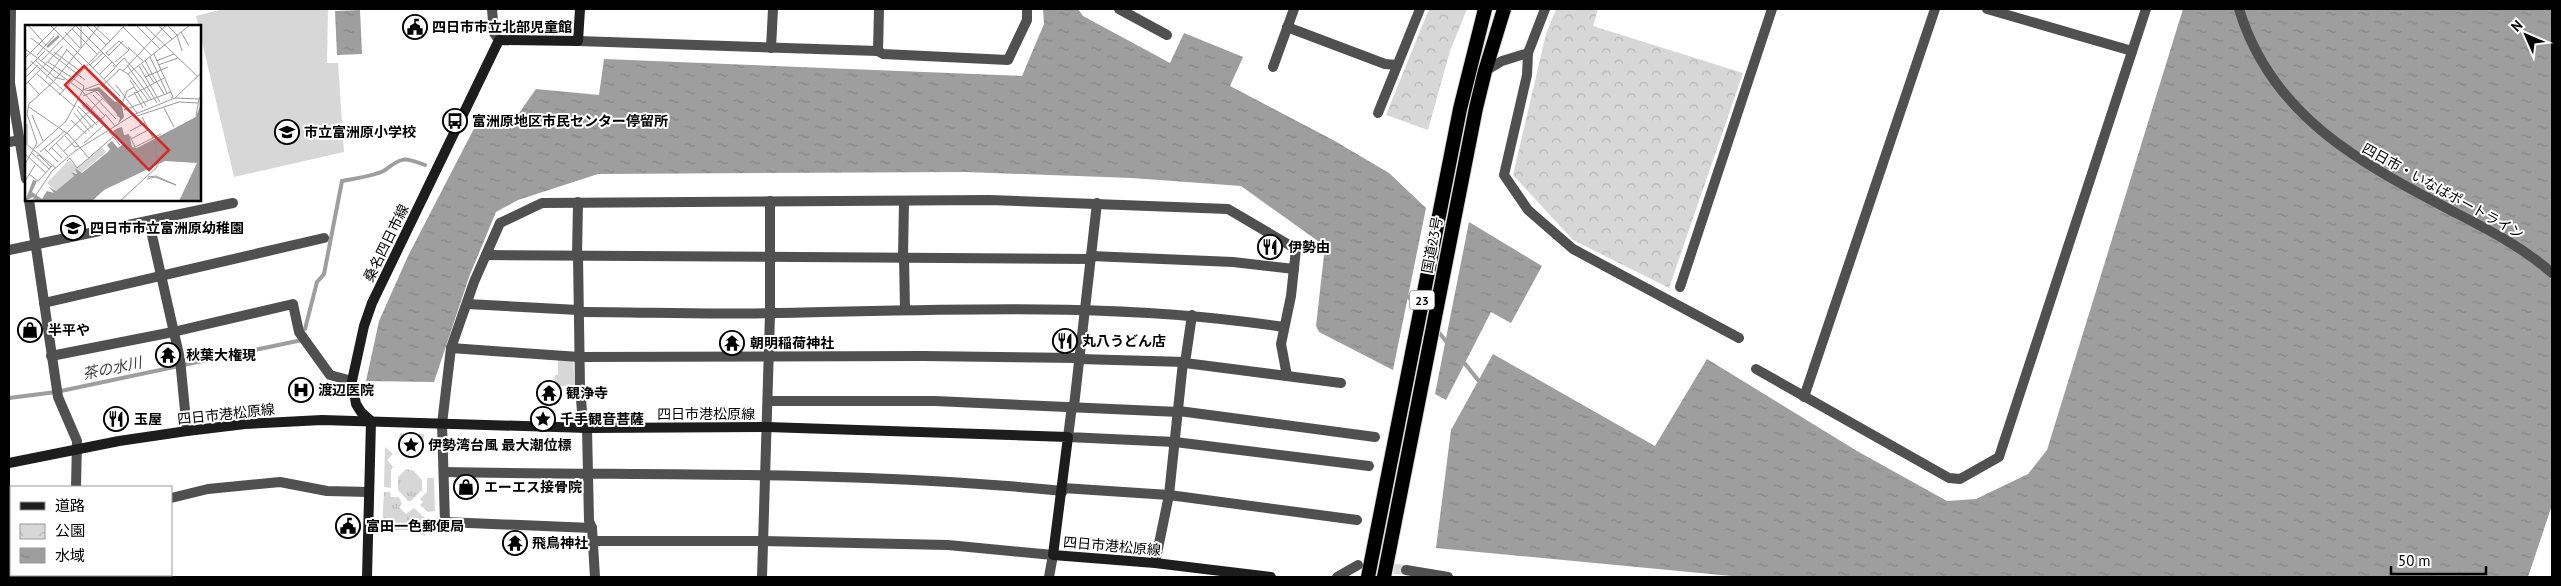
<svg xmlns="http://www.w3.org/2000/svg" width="2561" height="586" font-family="'PT Sans','Noto Sans JP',sans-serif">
  <defs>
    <pattern id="grass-tufts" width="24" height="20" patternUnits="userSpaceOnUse" patternTransform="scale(1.25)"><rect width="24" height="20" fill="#d7d7d7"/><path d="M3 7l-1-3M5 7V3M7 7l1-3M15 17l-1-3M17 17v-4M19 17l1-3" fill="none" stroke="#b7b7b7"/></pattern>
    <pattern id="park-crowns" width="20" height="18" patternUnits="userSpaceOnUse" patternTransform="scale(1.25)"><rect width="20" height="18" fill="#d7d7d7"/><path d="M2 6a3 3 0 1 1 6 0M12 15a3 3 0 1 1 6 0" fill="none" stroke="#b7b7b7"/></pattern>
    <pattern id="water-ripples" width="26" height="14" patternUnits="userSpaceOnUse" patternTransform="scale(1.25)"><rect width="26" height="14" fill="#9e9e9e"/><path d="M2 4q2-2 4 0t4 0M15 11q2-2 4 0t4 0" fill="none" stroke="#868686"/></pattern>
  </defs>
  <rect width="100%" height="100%" fill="#fff"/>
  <g fill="url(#grass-tufts)">
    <polygon points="400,433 424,434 424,438 412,449 409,449 399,439"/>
    <polygon points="406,469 414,471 422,480 422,490 411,501 408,501 398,490 398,477"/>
    <polygon points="384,492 390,492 391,497 399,497 402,504 399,507 406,514 414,508 426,519 425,536 414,530 382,530"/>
  </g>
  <g fill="url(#park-crowns)">
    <polygon points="1429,9 1467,9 1450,51 1428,130 1386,115"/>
    <polygon points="1556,9 1598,9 1593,26 1743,73 1669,288 1573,240 1513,175 1546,34"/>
  </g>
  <g fill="#d7d7d7">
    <polygon points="223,9 328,9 327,63 338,63 344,152 234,177 196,16"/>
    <polygon points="558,360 573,361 575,386 554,386 555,375 558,375"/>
    <polygon points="385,447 393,454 387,460 393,467 391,470 391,488 384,487"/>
    <polygon points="427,478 434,478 435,511 428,512 420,505 423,502 420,499 427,492"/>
  </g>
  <g fill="url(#water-ripples)">
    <polygon points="1043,9 1078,9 1083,16 1170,63 1184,33 1243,57 1230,86 1333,140 1389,173 1426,208 1393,370 1319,332 1316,326 1325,246 1241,186 1132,178 966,172 598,174 518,200 496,212 469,277 434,382 366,381 379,321 408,256 481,115 517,116 536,89 599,95 604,59 1022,76 1044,24"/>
    <polygon points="2183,9 2552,9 2552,505 2528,577 1742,577 1436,548 1451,430 1493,354 1655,446 1707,359 1857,451 1947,501 1976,499 2028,474 2047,450"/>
    <polygon points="360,10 362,54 337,55 335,11"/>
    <polygon points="1469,222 1542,266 1511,323 1491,312 1446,400 1435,394"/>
  </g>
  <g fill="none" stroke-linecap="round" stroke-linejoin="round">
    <g stroke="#9e9e9e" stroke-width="4">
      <polyline points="1405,293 1417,307"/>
      <path d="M305,329L317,282L324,274L342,181C352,179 379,175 385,170C402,157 404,157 425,165"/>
      <polyline points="1436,329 1449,345"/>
      <polyline points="1462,360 1478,380"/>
      <polyline points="9,398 56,392 302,340"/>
    </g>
    <polyline stroke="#d9d9d9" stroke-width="10" stroke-dasharray="10 5" stroke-linecap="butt" points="1364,566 1406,570"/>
    <defs>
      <g id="trunk">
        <polyline points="1368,577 1460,109 1485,9"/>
        <polyline points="1384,577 1476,108 1485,71 1504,9"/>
      </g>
    </defs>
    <use href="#trunk" stroke="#dbdbdb" stroke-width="16"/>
    <g stroke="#505050" stroke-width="10">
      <polyline points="11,9 10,83 26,179"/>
      <polyline points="492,9 494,33 499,40"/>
      <polyline points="1119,9 1167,35"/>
      <polyline points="1545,9 1528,53 1527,75 1504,175 1528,210 1573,249 1739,338"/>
      <polyline points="1287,27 1385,64 1397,65"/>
      <polyline points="578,41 878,51 883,54 1008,60 1027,20 1027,9"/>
      <polyline points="771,48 773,9"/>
      <polyline points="878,51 879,9"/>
      <polyline points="1273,67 1294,9"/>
      <polyline points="1485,71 1502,61 1528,53"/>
      <polyline points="1378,113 1420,9"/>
      <polyline points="9,142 21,140"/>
      <polyline points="29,200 58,397 77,441 76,487"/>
      <polyline points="149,222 180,359 187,431"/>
      <polyline points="9,250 233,203"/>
      <polyline points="486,255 1091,259"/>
      <polyline points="577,256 578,202"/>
      <polyline points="578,256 580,387 583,423 587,428 589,521 592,528 595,577"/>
      <polyline points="1091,256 1233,262 1294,269"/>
      <polyline points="903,257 904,201"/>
      <polyline points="904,257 905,310"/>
      <polyline points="44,303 324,238"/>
      <polyline points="467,304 578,310"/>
      <path d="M580,312C644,312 708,315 772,313C943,310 1115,301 1284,327"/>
      <polyline points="1192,315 1185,363 1341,383"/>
      <polyline points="451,348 579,357 923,356 1079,358"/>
      <polyline points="51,356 173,332 293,304 299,332 330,375 352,381"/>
      <polyline points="1079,359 1186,362"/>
      <polyline points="1756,369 1949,478 1960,479 1999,457 2146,9"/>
      <polyline points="768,401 935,401 1179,412"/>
      <polyline points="1072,406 1068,437 1175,442 1369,466"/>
      <polyline points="1074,406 1097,203"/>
      <polyline points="1179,411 1375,437"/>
      <path d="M444,472C651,476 857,470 1063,491"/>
      <polyline points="1063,488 1169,495 1357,520"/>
      <polyline points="171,498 208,489 280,482 327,491 369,492"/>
      <polyline points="592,528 445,522 442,424 451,348 474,282 500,223 542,203 990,200 1228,209 1296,249 1291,296 1281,344 1287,376"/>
      <polyline points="1155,563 1169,495 1183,362"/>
      <polyline points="1406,570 1448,577"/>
      <polyline points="72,577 72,575"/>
      <polyline points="762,577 770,314 770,201"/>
      <polyline points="1049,577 1053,555"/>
      <polyline points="1337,577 1358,565"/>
    </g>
    <g stroke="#505050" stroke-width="10">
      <polyline points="1987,9 2132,51"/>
      <path d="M2239,9C2272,118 2363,164 2456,213C2489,230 2524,248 2552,273"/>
      <polyline points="1680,287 1772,9"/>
      <polyline points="1804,397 1935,9"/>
      <polyline points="593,541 763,541 948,545 1053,555"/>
    </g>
    <g stroke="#1d1d1d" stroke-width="10">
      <polyline points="9,463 119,441 187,431 245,424 322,420 587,428 767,427 1068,437 1053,555 1155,563 1271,577"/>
      <polyline points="367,577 371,421 361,412 356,404 352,381 364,326 372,303 499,40 578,41 580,9"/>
    </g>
    <use href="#trunk" stroke="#000" stroke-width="14"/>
  </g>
  <defs>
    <symbol id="civic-ring" viewBox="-11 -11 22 22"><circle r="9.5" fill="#fff" stroke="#000" stroke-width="1.5"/><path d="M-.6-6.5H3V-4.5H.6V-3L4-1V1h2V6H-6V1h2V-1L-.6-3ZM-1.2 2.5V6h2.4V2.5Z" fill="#000"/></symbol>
    <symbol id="bus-ring" viewBox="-11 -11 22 22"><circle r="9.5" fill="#fff" stroke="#000" stroke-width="1.5"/><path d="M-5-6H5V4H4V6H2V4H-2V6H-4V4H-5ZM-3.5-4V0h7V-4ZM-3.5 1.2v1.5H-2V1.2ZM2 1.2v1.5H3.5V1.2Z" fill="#000"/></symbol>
    <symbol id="school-ring" viewBox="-11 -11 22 22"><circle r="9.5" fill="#fff" stroke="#000" stroke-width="1.5"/><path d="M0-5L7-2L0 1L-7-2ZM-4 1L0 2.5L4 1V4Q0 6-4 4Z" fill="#000"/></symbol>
    <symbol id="restaurant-ring" viewBox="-11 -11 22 22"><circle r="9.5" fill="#fff" stroke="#000" stroke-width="1.5"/><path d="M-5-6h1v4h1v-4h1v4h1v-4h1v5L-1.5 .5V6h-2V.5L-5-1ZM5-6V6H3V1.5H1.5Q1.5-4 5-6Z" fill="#000"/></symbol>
    <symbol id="shop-ring" viewBox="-11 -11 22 22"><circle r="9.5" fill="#fff" stroke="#000" stroke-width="1.5"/><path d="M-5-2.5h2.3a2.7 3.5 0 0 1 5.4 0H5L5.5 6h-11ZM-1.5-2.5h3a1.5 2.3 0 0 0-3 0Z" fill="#000"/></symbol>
    <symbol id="temple-ring" viewBox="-11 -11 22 22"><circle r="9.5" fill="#fff" stroke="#000" stroke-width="1.5"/><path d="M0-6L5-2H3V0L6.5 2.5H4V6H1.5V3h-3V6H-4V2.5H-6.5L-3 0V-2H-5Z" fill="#000"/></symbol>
    <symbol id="hospital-ring" viewBox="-11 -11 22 22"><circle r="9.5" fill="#fff" stroke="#000" stroke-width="1.5"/><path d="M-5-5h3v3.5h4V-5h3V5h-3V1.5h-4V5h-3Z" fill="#000"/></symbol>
    <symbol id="sight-ring" viewBox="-11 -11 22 22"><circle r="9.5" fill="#fff" stroke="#000" stroke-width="1.5"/><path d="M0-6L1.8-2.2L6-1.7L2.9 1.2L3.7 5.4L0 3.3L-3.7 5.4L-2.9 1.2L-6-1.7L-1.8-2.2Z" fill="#000"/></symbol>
  </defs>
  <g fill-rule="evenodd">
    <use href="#civic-ring" x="401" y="13" width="28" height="28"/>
    <use href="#bus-ring" x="441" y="107" width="28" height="28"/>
    <use href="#school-ring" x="273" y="118" width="28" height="28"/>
    <use href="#school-ring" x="59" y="214" width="28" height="28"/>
    <use href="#restaurant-ring" x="1256" y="233" width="28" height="28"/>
    <use href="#shop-ring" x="16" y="316" width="28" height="28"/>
    <use href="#restaurant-ring" x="1051" y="327" width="28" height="28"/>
    <use href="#temple-ring" x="718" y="329" width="28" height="28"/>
    <use href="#temple-ring" x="154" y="341" width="28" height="28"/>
    <use href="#hospital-ring" x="287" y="376" width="28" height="28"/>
    <use href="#temple-ring" x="535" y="379" width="28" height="28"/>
    <use href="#restaurant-ring" x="102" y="405" width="28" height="28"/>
    <use href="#sight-ring" x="529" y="405" width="28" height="28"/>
    <use href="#sight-ring" x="397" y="431" width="28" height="28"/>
    <use href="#shop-ring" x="452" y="473" width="28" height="28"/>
    <use href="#civic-ring" x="334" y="512" width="28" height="28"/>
    <use href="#temple-ring" x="501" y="529" width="28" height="28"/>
  </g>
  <g text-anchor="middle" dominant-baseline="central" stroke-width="4" stroke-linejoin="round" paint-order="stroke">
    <rect fill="#fff" stroke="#4c4c4c" stroke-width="1" x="1409.5" y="290.5" width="25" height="19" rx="4"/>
    <g font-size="12" font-weight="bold" fill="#000">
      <text x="1422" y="300">23</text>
    </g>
    <g font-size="14" font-weight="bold" fill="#000" stroke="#fff" text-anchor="start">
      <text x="432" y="27">四日市市立北部児童館</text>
      <text x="472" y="121">富洲原地区市民センター停留所</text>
      <text x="304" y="132">市立富洲原小学校</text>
      <text x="90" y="228">四日市市立富洲原幼稚園</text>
      <text x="1288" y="247">伊勢由</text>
      <text x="48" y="330">半平や</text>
      <text x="1082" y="341">丸八うどん店</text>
      <text x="750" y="343">朝明稲荷神社</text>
      <text x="186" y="355">秋葉大権現</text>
      <text x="318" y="390">渡辺医院</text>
      <text x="566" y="393">観浄寺</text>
      <text x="134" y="419">玉屋</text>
      <text x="560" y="419">千手観音菩薩</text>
      <text x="428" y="445">伊勢湾台風 最大潮位標</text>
      <text x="484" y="487">エーエス接骨院</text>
      <text x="366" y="526">富田一色郵便局</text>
      <text x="532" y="543">飛鳥神社</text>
    </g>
    <g font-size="14" fill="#000" stroke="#fff">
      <text transform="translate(2443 191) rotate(29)">四日市・いなばポートライン</text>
      <text transform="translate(386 243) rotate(-64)">桑名四日市線</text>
      <text transform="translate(1432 245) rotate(-79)">国道23号</text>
      <text transform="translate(226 414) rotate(-6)">四日市港松原線</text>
      <text x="706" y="414">四日市港松原線</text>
      <text transform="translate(1112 546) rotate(5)">四日市港松原線</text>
    </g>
    <g font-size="15" font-style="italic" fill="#3f3f3f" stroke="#fff">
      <text transform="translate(112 368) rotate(-12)">茶の水川</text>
    </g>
  </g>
  <g transform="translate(25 25)">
    <rect width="176" height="176" fill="#fff"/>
    <path d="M77,122L81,127L56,148L50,143L52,148L46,147L49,151L31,166L22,158L44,135L52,143Z" fill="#d7d7d7"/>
    <path d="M74,62L90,77L96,75L99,92L93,99L95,93L73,66H59ZM176,79V176H154L172,138L140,136L79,165L67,176H11L8,172L0,176L8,155L12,156L7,167L17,174L22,166L29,168L24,162L31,166L49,151L46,147L52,149L50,143L57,148L83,127L85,124L82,120L87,116L93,123L98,119L88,106L93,103L97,102L99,110L104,109L107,122L112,123L171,92Z" fill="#9e9e9e"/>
    <path fill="none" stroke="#9e9e9e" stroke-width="2.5" d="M22,22L34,11"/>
    <path fill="none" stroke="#999" stroke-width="1" d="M3,0L21,20M25,0L63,38M56,0V23M61,0L81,20M68,0L85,16M111,0L135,24M119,0L173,52M133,0L147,14M142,0L152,10L157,26M51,1L92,42M98,2L127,31M47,4L72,29M40,7L55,23M156,7L164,21M6,13L60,55M103,22L119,37M0,24L56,65L80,91L76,94L84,104M41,24L57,40M29,27L55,46M129,29L148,72L146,73M12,30L29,11M84,30L81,28L94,16L104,25L102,27M83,31L98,16M125,32L142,68M0,33L33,0M10,35L29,52L40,55M120,35L127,49M6,36L39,66M16,36L51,0M131,36L149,29M23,37L46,52M90,37L102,27M63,38L95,71M117,39L129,58M65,40L78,28M102,40L126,74M133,40L153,33M91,41L99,33L117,53L132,78M114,41L135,77M68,43L81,30M0,46L20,26M98,46L141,0M12,49L50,82M75,49L87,37M103,49L123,75M127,49L139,69M120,52L143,42M0,53L13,40M21,53L42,25M49,54L59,61L58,65M79,54L90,43L88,40M105,55L121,81M3,57L14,69M0,60L38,21M91,60L112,88M77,61L92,76L85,66M109,67L118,83M34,70L100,0M68,70L91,94M58,71L70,66L93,88V92M103,72L139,53M150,73L174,74L177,69M61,78L76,94L63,104M57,80L75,97M53,81L72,100M96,81L102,66L109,62M4,82L43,109M139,83L149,102M52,85L68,103M99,85L146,67M49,88L64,106M80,89L90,101M7,90L18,116M112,91L154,77L173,78M171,91L174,74M117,92L128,113M46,95L61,109M105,106L120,98M84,107L95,120M43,109L64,133M40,111L50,122L54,121M105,111L110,122L136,109M106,114L123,105M0,118L31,143M31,118L43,131M59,118L80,99M2,119V99M26,122L37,133M11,123L41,96L58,65L74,59L77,61L95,44L103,49L165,0M19,123L33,137M24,125L78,73M39,126L63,104M15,127L40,106M7,128L24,144M0,129L21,148M12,131L14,130L26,142M42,136L45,133L52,143L88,112M0,139L12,118L2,89L4,79L28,57L75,0M4,149L13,156L28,140M122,154L130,152L151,160L131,151L123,152M0,156L10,140M7,176L27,146L50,126L108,90L150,73L177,47M95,176L132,142L131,120L134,113L172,92L177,77"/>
    <path fill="#d62828" fill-opacity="0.15" stroke="#d62828" stroke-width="2.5" d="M59,41L144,125L124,145L40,60Z"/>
    <rect width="176" height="176" fill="none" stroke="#000" stroke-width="2.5"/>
  </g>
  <rect width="2561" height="586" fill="none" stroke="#000000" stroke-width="20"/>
  <rect x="10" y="486" width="162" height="90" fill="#ffffff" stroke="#999999"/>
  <rect x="20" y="502" width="25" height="8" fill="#1d1d1d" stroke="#999999"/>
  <text x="55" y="511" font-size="15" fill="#000000">道路</text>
  <rect x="20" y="524" width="25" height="15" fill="url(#park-crowns)" stroke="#999999"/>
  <text x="55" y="536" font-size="15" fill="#000000">公園</text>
  <rect x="20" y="548" width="25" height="15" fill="url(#water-ripples)" stroke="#999999"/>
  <text x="55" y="561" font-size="15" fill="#000000">水域</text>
  <g transform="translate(2526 35) rotate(315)" stroke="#ffffff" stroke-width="4" paint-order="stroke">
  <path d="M0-4L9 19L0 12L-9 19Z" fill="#000000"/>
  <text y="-8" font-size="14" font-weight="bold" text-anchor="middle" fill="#000000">N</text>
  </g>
  <path d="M2391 566v8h95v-8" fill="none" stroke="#000000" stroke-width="2.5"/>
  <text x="2398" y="566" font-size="15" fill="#000000" stroke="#ffffff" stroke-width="4" paint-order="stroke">50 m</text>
</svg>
